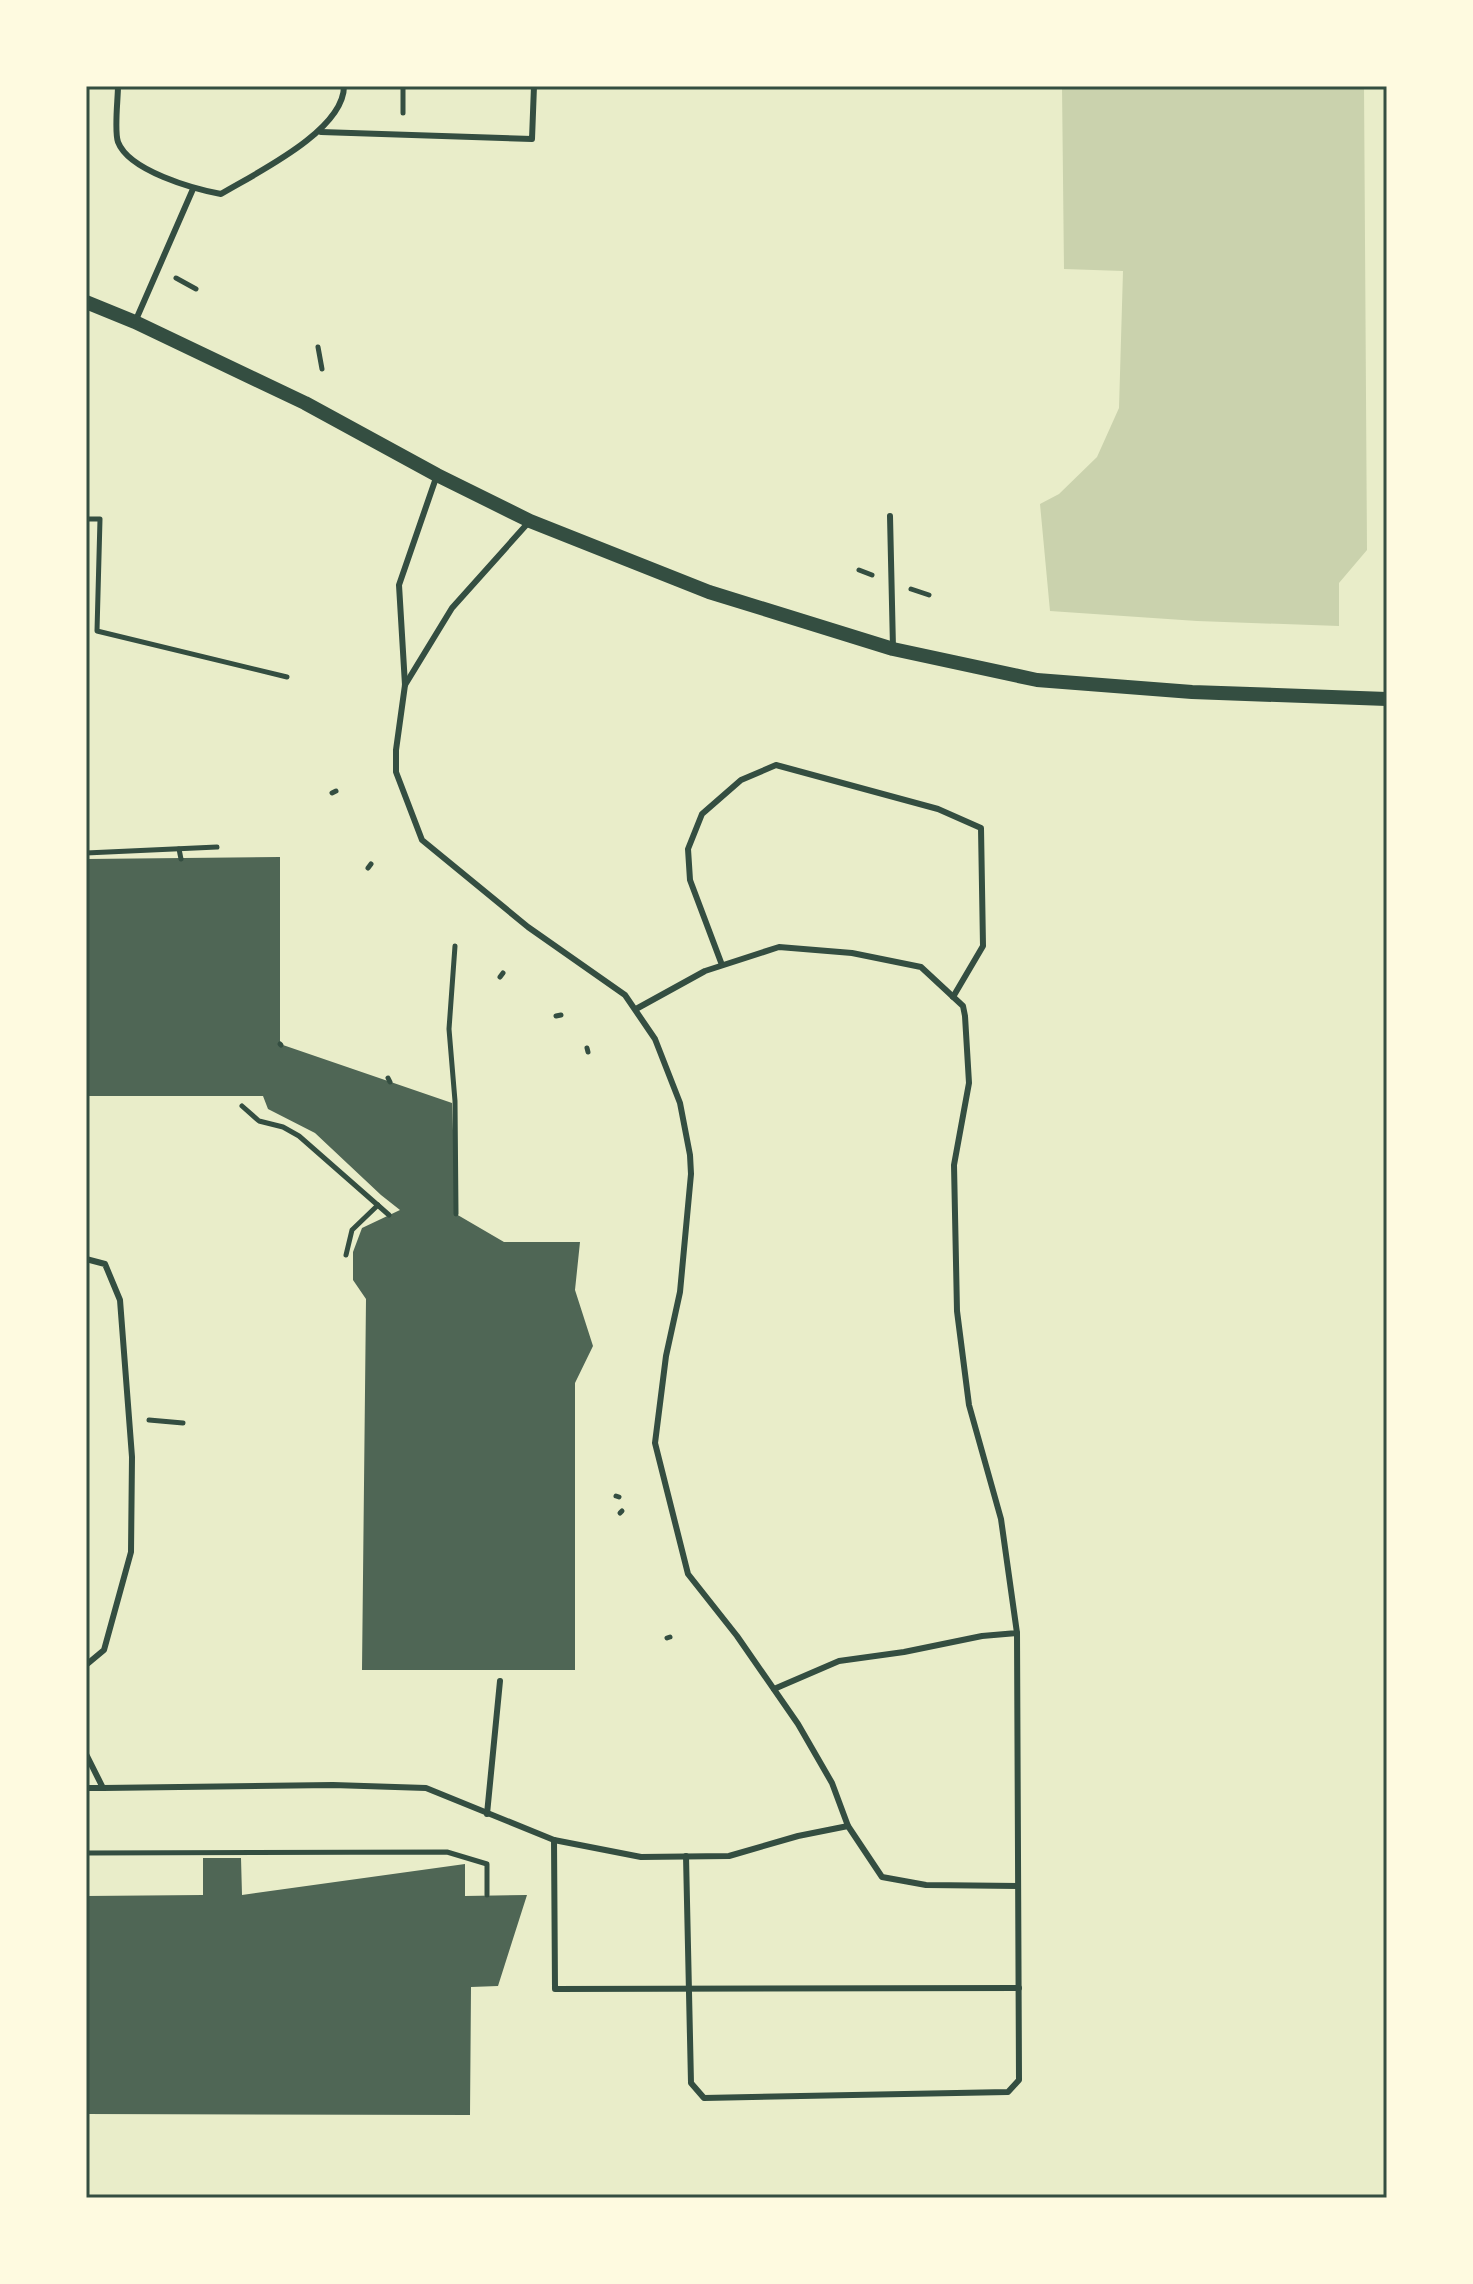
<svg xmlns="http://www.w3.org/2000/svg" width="1473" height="2284" font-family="Arial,sans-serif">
  <rect width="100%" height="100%" fill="#e9edc9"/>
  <polygon fill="#cad2ad" points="1062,86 1364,86 1367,550 1339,583 1339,626 1197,621 1050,611 1040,504 1059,494 1097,457 1119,408 1123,271 1064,269"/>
  <g fill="#4f6655">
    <polygon points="280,857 280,1044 452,1103 456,1214 504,1242 580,1242 575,1290 593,1346 575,1383 575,1670 362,1670 366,1299 353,1280 353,1252 362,1228 400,1210 381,1195 315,1133 268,1109 263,1096 86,1096 86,859"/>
    <polygon points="203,1858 241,1858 242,1895 465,1864 465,1896 527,1895 498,1986 471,1987 470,2115 86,2114 86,1896 203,1895"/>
  </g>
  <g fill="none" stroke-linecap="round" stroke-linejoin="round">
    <g stroke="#344e41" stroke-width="5">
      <polyline points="403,86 403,113"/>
      <polyline points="176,278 196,289"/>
      <polyline points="318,347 322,369"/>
      <polyline points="89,519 100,519 97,631 287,677"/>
      <polyline points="859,570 872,575"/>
      <polyline points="911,589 929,595"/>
      <polyline points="332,793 336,791"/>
      <polyline points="179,849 181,859"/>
      <polyline points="86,853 217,847"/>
      <polyline points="368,868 371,864"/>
      <polyline points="455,946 449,1029 455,1101 456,1214"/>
      <polyline points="500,977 503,973"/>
      <polyline points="556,1016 561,1015"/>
      <polyline points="280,1044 281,1045"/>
      <polyline points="587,1048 588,1052"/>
      <polyline points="388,1078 390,1082"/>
      <polyline points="242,1106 259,1121 283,1127 299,1136 389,1215"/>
      <polyline points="346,1255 352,1230 378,1205"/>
      <polyline points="149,1420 183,1423"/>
      <polyline points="616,1496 619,1497"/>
      <polyline points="620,1513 622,1511"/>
      <polyline points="667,1638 670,1637"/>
      <polyline points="86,1853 447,1852 487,1864 487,1895"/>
    </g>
    <g stroke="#344e41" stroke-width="6">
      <path d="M118,86C118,99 114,131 118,142C129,171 194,189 221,194C256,173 344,131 344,86"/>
      <polyline points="321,132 532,139 534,86"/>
      <polyline points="135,322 193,189"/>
      <polyline points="437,475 399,585 405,685 396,750 396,772 422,840 528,927 625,995 655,1039 680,1103 690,1155 691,1174 680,1292 666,1356 655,1443 688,1574 737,1636 798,1724 832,1783 848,1826 882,1877 926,1885 1018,1886"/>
      <polyline points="890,516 893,648"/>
      <polyline points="405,685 452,608 528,523"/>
      <polyline points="722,965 690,880 688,849 702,814 741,780 776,765 938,809 981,828 983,946 953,997"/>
      <polyline points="636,1009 705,971 779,947 852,953 921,967 963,1006 965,1016 969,1083 954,1165 957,1311 969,1405 1001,1519 1017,1633 982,1636 904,1652 839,1661 774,1689"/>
      <polyline points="86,1259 105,1264 120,1300 132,1457 131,1552 104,1650 86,1665"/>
      <polyline points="86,1754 103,1788 333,1785 426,1788 554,1840 641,1857 729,1856 798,1836 848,1826"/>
      <polyline points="86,1788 103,1788"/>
      <polyline points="487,1814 500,1681"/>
      <polyline points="554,1840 555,1989 1019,1988"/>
      <polyline points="686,1856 691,2083 704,2098 1008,2092 1019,2080 1017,1633"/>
    </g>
    <polyline stroke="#344e41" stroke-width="14" points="86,302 135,322 305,403 437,475 530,521 709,592 893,649 1037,680 1192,692 1387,699"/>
  </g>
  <rect width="1473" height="2284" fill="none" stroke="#fefae0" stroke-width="176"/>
  <rect x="88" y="88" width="1297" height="2108" fill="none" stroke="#344e41" stroke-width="3"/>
</svg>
